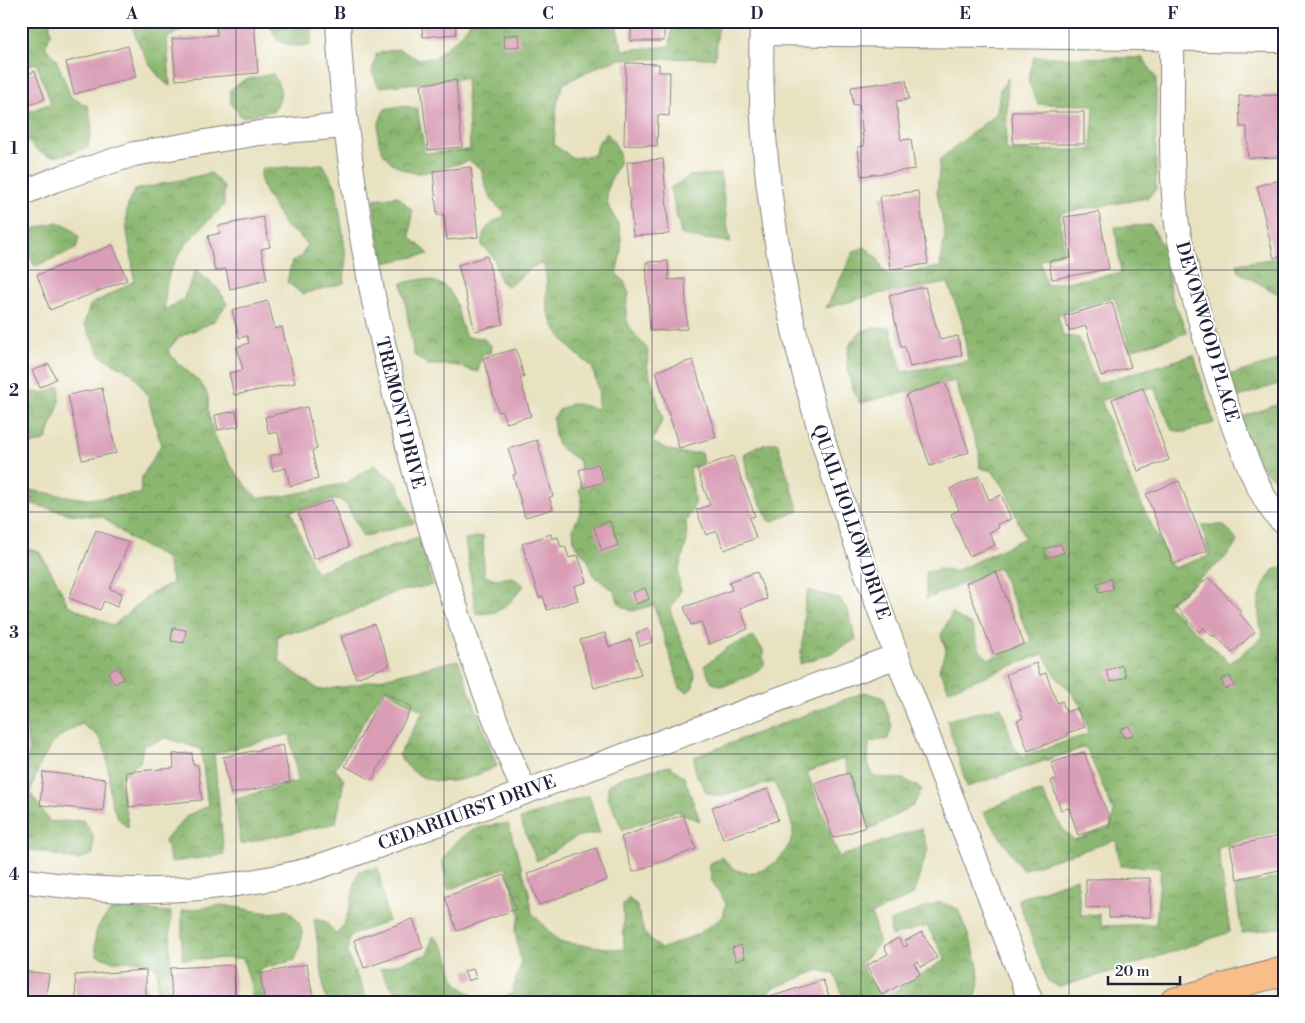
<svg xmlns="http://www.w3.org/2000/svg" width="1305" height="1023" font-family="'Libre Bodoni',serif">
  <defs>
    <pattern id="forest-crowns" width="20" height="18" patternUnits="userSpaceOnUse" patternTransform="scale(1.25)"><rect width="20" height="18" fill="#8bb76f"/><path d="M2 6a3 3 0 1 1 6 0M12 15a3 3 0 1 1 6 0" fill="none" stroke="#71945c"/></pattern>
  </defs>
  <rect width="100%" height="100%" fill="#fff"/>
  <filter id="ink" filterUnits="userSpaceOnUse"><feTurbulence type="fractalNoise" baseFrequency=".02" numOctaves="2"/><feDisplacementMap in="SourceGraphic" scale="10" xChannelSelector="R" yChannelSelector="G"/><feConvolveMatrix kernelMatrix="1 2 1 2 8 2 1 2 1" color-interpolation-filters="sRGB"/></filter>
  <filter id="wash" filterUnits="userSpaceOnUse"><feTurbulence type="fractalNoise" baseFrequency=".0096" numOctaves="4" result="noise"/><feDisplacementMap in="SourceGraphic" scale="20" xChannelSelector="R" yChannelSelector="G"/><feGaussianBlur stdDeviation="1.12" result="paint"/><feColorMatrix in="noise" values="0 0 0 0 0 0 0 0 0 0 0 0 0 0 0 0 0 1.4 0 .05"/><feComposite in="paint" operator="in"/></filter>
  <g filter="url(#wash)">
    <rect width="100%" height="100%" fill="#e8e2c1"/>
    <g fill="url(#forest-crowns)" stroke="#566c55">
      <path d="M21,21H49L51,33L45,47L56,59L71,97L88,106L92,127L88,147C54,159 46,163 21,134V117L27,112L51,103L36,63L21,68Z"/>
      <path d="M130,21H199L167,38L170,86C152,76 136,40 130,21Z"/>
      <polygon points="268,21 314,21 310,45 293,46 277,40"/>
      <path d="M471,21H615L623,50L670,46L672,21H719L715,58L620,59L599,66L563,84L557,103L554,145L573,158L594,155L599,141L607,133C635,167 608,166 607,196C606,207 614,215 618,224C624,242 621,255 616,273L624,281L629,294C620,321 631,330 648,350L647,366L663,419L652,442C669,451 682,456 701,452L703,463L690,469L695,504L686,521L687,541L678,572L680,591L670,611L695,675L693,687L688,692L680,688L654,605L632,611L623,607L618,602L615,592L594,576L588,560L574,543L573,528L580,513L582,501L579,489L584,480L578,460C555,446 556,445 553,419L559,410L573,403L597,409L599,393L592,366C573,353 555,335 548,311C544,296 550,280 543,264L534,266L508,287L500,281L494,258L482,246C481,230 489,224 503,217L505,212C488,202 486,187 481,168L469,161C458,164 425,174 416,173C383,168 368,137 385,109L400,106L417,108L425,153L470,150L466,78L379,87L372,72L377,53L399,49L417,59L434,58L461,35Z"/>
      <path d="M1034,57L1143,58L1156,78V190L1148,198L1060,213L1064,252L1040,260L1046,285L1121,273L1115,227L1151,225L1165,250L1170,292L1187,333L1130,350L1114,297L1058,314L1063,336L1079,338L1097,384L1194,355L1214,423L1185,432L1172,430L1154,387L1101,400L1133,487L1173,568L1209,556L1202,525H1224L1238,542L1223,560L1167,605L1230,663L1263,637C1256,608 1256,595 1273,570L1284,567V635L1280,637L1279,681H1284V830L1218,847L1230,932L1134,965L1059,987L1047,980L1018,899L1077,878L1081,915L1099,914L1102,926L1156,924L1161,867L1120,866L1116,840L1022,870L983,812L1012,799L1042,792L1063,829L1074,840L1110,828L1114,813L1086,747L967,787L947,720L1001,707L1015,749L1023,756L1088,734L1084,713L1072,692L1057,678L1043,654L949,690L939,669L946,650L941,635L952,613L972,626L980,651L989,659L1032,642L999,568L926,599V572L942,569L954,572L1025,538L1004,487L992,471L980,468L979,452L955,381L860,403C841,371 838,321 890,328L902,372L968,361L962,321L948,283L878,294L826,308L854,251L865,247L878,259L883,270L890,275L940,267L945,235L937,192L940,159L997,113L1000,90L1008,78L1006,151L1091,150L1094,105L1038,104L1028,81Z"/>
      <path d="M273,74C282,89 284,97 273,111L242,117L231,104L230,90L244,80Z"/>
      <polygon points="323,164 336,187 346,256 344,283 302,294 287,282 292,261 301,257 307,245 299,235 286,227 264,190 260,176 262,169"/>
      <path d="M211,173L224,187V206C204,224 180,246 170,272C165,283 166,298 164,310L183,300L196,270L219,290L227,304L213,322L179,337L168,350C176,367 201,376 208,396C209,402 207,410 209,416C216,448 235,475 258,498L284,496L347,483L374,465L397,483L414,523L363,537L347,505L339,499L291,511L315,572L421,536L432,585L393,593L328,623L303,631L285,632L277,637L280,662L319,690L350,686L458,660L497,766C463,783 423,794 399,755L423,711L384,689L335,769L344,780L336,823L240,844L236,799L298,781L290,734L214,754L224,855L171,862L165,840L188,815L208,806L201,749L166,738L143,746L140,762L119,778L129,828C100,810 115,769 102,742C99,735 88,729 82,724C49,737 40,762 30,793L50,822L83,820L93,835V854L77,860L28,849L21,846V781L29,753L26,725L21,713V547L39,552L55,578L68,605L113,626L151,593L171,584L172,579L166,558L130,539L103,517L70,514L21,501V489L87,499L140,494L142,477L161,445L147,394L133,374L101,356L84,324L90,305L134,281C134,259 122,226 128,205C129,200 133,195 135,190Z"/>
      <path d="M720,174C725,197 725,220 731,243C713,238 698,241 681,234L670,188L690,176Z"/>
      <polygon points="398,196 412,210 410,237 429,254 383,263 375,216 374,199"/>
      <polygon points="57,222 70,227 79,237 76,249 35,266 22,244 24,232"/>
      <polygon points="1284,257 1284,290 1276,293 1239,272 1237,264"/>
      <path d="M423,279C462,285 453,308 466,337L483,338L491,345L490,353L482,355L478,372L454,365H428L414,355L402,283Z"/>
      <polygon points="1284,359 1284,382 1233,399 1226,376"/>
      <polygon points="60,386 59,404 46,440 21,448 21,392 43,393"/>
      <path d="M1284,402V484C1254,469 1250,447 1239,418Z"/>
      <polygon points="777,442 799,511 770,522 748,479 744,454 758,446"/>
      <path d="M483,536L484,576L497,579L513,577L524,586C506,606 504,614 476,614L465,539Z"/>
      <path d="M808,590L840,599L848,611L856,639L834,652L800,664C800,651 804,638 804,625C804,612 804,603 808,590Z"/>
      <polygon points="754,637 763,650 764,665 752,675 724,686 712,683 704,666 730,646"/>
      <path d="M865,692L883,698L892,726L888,739L869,742L868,763L874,777L904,779L922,789L913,806L870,829L843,759L807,772L839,857L921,828L928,849L913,895L872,914L879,944L860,964L882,999L946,959L927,926L891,936L890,921L940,902L958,909C968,938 989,973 973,1002H846L834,974L819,970L774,988L755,1002H501L512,992L521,964L515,931L520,915L506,867L448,890L442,861C459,832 475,825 508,824L529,892L532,913L559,942L624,950L623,904L629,898L637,906L644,933L661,949L698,934L723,917L726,903L712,881L709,864L722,857C725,861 729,865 733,868C757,884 790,857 793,832C794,823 778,792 774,782L718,796L707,793L695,772L694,757Z"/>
      <polygon points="670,766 684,777 700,821 676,811 623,830 608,798 608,785 627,775"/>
      <polygon points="589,795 600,833 578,836 537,861 520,819"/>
      <path d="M378,868L388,921L350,936L347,953L368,1002H326L314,918L326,922L336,935C352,918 351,892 359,871Z"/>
      <polygon points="1284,876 1284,927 1242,933 1235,887"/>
      <path d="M221,905C244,907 264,917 287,910C307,926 304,937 295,960L259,969L265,1002H249C255,986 246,974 243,958L182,959V911Z"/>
      <path d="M114,908L171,912L169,1002H158L157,970L147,961H111L97,955C92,932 97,924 114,908Z"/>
      <path d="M433,936C454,951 447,972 458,984C464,991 476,996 484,1002H401L380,969L428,954Z"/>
    </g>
    <g id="blocks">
      <g fill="#d99db5">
        <polygon points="216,21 254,21 258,73 176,80 172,39 217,35"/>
        <polygon points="421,21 455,21 456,34 423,37"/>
        <rect x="631" y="21" width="33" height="20"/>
        <polygon points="519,34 520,46 505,48 503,36"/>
        <polygon points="128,46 136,77 74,94 66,62"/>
        <polygon points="626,63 659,64 659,72 670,72 669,116 658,115 657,146 624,145"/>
        <polygon points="35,71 45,99 21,108 21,77"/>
        <polygon points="456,80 462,147 428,150 421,84"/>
        <polygon points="906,80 909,99 896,101 901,140 911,139 915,169 861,176 858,147 864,146 859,104 853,105 851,87"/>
        <polygon points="1281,95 1283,157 1248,158 1247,127 1240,127 1239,96"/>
        <polygon points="1012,112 1084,112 1084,144 1013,144"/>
        <polygon points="663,159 669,234 633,236 627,162"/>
        <polygon points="471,167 478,237 447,240 444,215 437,215 433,171"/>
        <polygon points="1284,179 1284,255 1274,258 1257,186"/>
        <polygon points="918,191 928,264 890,269 880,196"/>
        <polygon points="1099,212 1109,269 1052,279 1049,261 1071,258 1064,217"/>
        <polygon points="263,217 270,247 261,249 267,280 230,289 226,269 215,271 208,236 220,233 218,226"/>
        <polygon points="113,245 127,280 50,310 37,275"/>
        <polygon points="487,256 503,324 475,331 458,265"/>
        <polygon points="668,261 669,280 685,279 687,329 650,331 646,262"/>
        <polygon points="925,287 940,340 958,336 962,355 910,367 905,347 901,347 889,295"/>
        <polygon points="268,301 275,329 282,327 295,383 234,395 229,373 243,370 237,347 249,343 247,336 239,338 232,310"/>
        <polygon points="1112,302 1131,367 1101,376 1086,326 1069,331 1064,316"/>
        <polygon points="516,349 524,377 520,378 531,416 506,423 502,411 498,412 483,358"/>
        <polygon points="693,360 716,437 679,448 656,371"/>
        <polygon points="49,364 56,379 40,387 32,371"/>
        <polygon points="945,382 969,452 930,466 906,395"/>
        <polygon points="102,388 116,453 82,460 68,395"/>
        <polygon points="1143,388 1169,460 1138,471 1112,399"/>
        <polygon points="307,407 317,449 312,451 318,479 290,486 286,468 273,471 270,456 282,453 278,432 269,434 265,417"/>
        <polygon points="236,411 239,426 218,430 215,415"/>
        <polygon points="537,440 553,496 549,497 553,509 525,517 513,475 516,474 508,449"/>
        <polygon points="733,456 755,516 749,518 756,538 724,550 717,531 706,535 696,510 710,505 697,469"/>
        <polygon points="598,464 604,482 584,488 579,470"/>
        <polygon points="979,476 989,500 1001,495 1011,519 997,524 999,528 989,532 995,545 969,556 951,514 959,510 950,489"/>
        <polygon points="1179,481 1207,551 1173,564 1146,494"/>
        <polygon points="332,500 349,547 314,559 298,512"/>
        <polygon points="610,521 618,545 602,551 594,527"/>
        <polygon points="96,530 129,543 110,589 122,593 117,607 104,601 100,610 69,598"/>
        <polygon points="551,534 552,539 558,537 561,547 565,546 569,558 578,555 587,582 574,586 578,600 547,610 543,596 539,598 522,544"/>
        <polygon points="1061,544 1064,553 1046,558 1044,549"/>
        <polygon points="996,571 1024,644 994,655 966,583"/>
        <polygon points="757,572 767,599 740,608 748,629 709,644 701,622 691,625 684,607 732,590 729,582"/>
        <polygon points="1209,577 1241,612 1239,613 1255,632 1232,653 1215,635 1213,637 1204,628 1199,632 1176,606"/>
        <polygon points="1111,579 1113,589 1099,592 1097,583"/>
        <polygon points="645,588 649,599 636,604 632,593"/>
        <polygon points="374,624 390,665 356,678 341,637"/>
        <polygon points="173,628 186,630 184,643 171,641"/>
        <polygon points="648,629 652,642 640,646 636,633"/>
        <polygon points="605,633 609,647 631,640 641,675 594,688 580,640"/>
        <polygon points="1036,663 1040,675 1046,673 1057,703 1062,701 1066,712 1077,708 1085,727 1067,733 1068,736 1028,751 1017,720 1023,718 1006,674"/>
        <polygon points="1122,665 1126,677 1111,682 1106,671"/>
        <polygon points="117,667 124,678 115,684 108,673"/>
        <polygon points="1230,676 1234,686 1225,689 1221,679"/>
        <polygon points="384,692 412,707 372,780 345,766"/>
        <polygon points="1129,726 1133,735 1124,738 1120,729"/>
        <polygon points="283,745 290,782 231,794 223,757"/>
        <polygon points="1084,752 1111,823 1078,835 1069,808 1061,810 1051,781 1057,778 1051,763"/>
        <polygon points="192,753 193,765 198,765 202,800 129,807 126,772 174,768 173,754"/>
        <polygon points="43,772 106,779 103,811 40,805"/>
        <polygon points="849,773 866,827 833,838 815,783"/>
        <polygon points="768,789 778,820 723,839 712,807"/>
        <polygon points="683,815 696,849 633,872 621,837"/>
        <polygon points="1284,835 1284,869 1237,879 1230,846"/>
        <polygon points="596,848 607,880 539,905 527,874"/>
        <polygon points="504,875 516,909 457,931 445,897"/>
        <polygon points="1150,878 1151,917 1109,918 1109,907 1086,908 1086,879"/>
        <polygon points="413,919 423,948 364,968 354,940"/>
        <polygon points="922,932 937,958 921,967 918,961 914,963 920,974 882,995 866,966 888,954 884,946 898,938 904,947 908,945 905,941"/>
        <polygon points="21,945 25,946 22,966 21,965"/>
        <polygon points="741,945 745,958 736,961 732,948"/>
        <polygon points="307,964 313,998 293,1002 265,1002 260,974"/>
        <polygon points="234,965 235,998 172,1001 170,968"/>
        <polygon points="473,969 476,978 468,981 464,971"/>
        <polygon points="146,970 146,1002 76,1002 75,975"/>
        <polygon points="21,971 49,974 45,1002 21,1002"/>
        <polygon points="823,980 831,1002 771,1002 770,997"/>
      </g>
    </g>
  </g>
  <g filter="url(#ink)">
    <use href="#blocks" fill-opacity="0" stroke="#85827e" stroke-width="1"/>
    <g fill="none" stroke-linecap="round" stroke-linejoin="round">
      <defs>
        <g id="minor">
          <path d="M338,21C344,166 372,310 409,450C440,567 477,680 524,791"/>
          <path d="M762,21C752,262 834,493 919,714C956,810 993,906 1031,1002"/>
          <polyline points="762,33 1284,40"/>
          <path d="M1172,38C1173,100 1169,163 1177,224C1184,272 1247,502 1284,522"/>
          <polyline points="21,194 54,180 134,154 259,133 345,126"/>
          <path d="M21,880C114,895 206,894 297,873C325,866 352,854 380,845L897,656"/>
        </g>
        <polyline id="major" points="1174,1002 1284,971"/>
      </defs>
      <use href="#minor" stroke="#85827e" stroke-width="26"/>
      <use href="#major" stroke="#85827e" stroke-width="30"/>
      <use href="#minor" stroke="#fff" stroke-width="24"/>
      <use href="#major" stroke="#f7be87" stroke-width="28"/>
    </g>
  </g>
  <path fill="none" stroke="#22223b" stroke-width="1" stroke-opacity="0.55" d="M236,21V1002M444,21V1002M652,21V1002M861,21V1002M1069,21V1002M21,270H1284M21,512H1284M21,754H1284"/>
  <g text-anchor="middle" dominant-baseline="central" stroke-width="4" stroke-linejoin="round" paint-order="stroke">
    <g font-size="18" fill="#22223b" stroke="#fff">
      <text transform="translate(1207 332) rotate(74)">DEVONWOOD PLACE</text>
      <text transform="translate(400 413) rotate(76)">TREMONT DRIVE</text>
      <text transform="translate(851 522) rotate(71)">QUAIL HOLLOW DRIVE</text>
      <text transform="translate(467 813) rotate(-20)">CEDARHURST DRIVE</text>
    </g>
  </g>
  <rect width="1305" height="1023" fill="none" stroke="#fff" stroke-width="55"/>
  <path d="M1108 976v8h72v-8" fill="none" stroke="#22223b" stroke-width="2.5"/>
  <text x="1115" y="976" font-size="15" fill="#22223b" stroke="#ffffff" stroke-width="4" paint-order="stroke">20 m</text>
  <rect x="28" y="28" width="1250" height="968" fill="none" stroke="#22223b" stroke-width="2"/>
  <g font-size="16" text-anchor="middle" font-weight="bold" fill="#22223b">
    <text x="132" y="19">A</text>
    <text x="340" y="19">B</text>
    <text x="548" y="19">C</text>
    <text x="757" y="19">D</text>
    <text x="965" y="19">E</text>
    <text x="1173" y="19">F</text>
    <text x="14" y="154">1</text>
    <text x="14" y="396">2</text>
    <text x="14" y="638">3</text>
    <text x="14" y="880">4</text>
  </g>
</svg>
